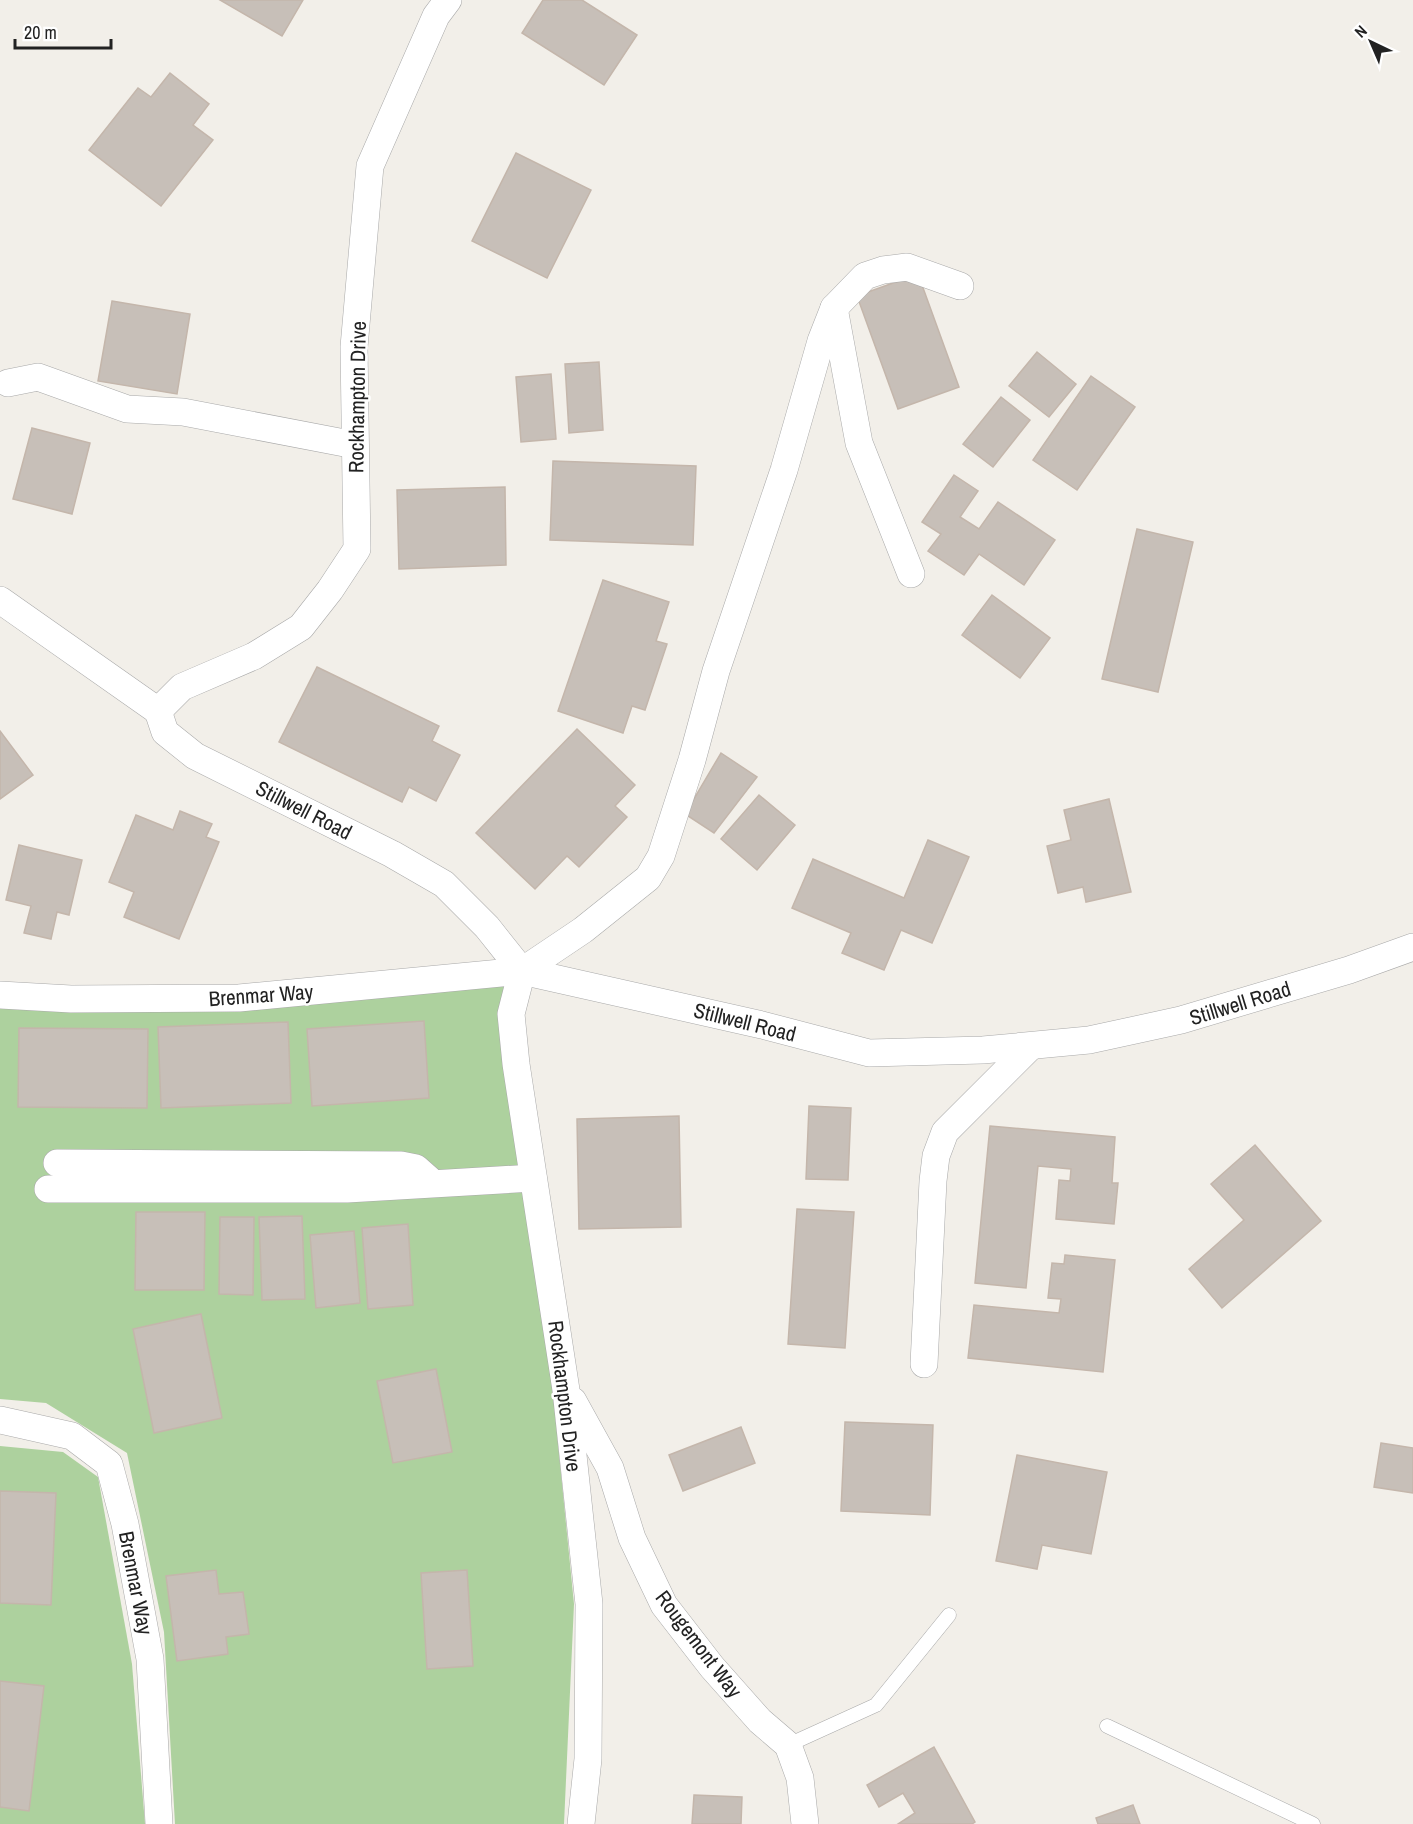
<svg xmlns="http://www.w3.org/2000/svg" width="1413" height="1824" font-family="'Archivo Narrow',sans-serif">
  <rect width="100%" height="100%" fill="#f2efe9"/>
  <g fill="#add19e">
    <polygon points="512,981 574,1604 564,1824 175,1824 164,1632 127,1453 46,1403 0,1399 0,1002"/>
    <polygon points="0,1446 63,1452 98,1477 132,1664 145,1824 0,1824"/>
  </g>
  <g fill="#c7bfb8" stroke="#c4b6ab" stroke-width="1.5">
    <polygon points="220,0 303,0 282,36"/>
    <polygon points="543,0 582,0 637,35 604,85 522,33"/>
    <polygon points="170,73 209,104 193,125 213,140 161,206 89,150 138,88 151,97"/>
    <polygon points="516,153 591,190 547,278 472,241"/>
    <polygon points="918,274 959,387 898,409 857,296"/>
    <polygon points="112,301 190,314 177,394 98,381"/>
    <polygon points="1037,352 1076,384 1049,417 1009,386"/>
    <polygon points="599,362 603,430 569,433 565,364"/>
    <polygon points="551,374 556,439 521,442 516,377"/>
    <polygon points="1091,376 1135,407 1077,490 1033,460"/>
    <polygon points="1001,397 1030,420 993,467 963,444"/>
    <polygon points="32,428 90,443 72,514 13,499"/>
    <polygon points="553,461 696,466 693,545 550,540"/>
    <polygon points="954,475 978,491 960,517 979,529 998,502 1055,540 1024,585 979,554 964,575 928,551 941,534 922,522"/>
    <polygon points="505,487 506,565 399,569 397,490"/>
    <polygon points="1137,529 1193,542 1158,692 1102,679"/>
    <polygon points="603,580 669,602 656,641 667,644 645,710 632,706 623,733 558,711"/>
    <polygon points="992,595 1050,638 1020,678 962,635"/>
    <polygon points="317,667 439,726 432,741 460,755 436,801 409,787 402,802 279,742"/>
    <polygon points="577,729 635,785 615,806 627,817 579,867 567,856 535,889 476,833"/>
    <polygon points="0,731 33,775 0,799"/>
    <polygon points="721,753 757,777 714,833 685,814"/>
    <polygon points="759,795 795,825 757,870 721,839"/>
    <polygon points="1109,799 1131,892 1086,902 1083,887 1058,893 1047,846 1071,840 1064,810"/>
    <polygon points="180,811 212,824 206,837 219,842 179,939 124,917 134,892 109,882 136,815 173,830"/>
    <polygon points="928,840 969,857 932,943 901,930 884,970 842,953 851,933 792,908 813,859 904,898"/>
    <polygon points="19,845 82,860 69,915 57,912 51,939 24,933 31,906 6,900"/>
    <polygon points="424,1021 429,1098 312,1106 307,1029"/>
    <polygon points="288,1022 291,1103 161,1108 158,1027"/>
    <polygon points="19,1028 148,1029 147,1108 18,1107"/>
    <polygon points="809,1106 851,1108 848,1180 806,1179"/>
    <polygon points="679,1116 681,1227 579,1229 577,1119"/>
    <polygon points="990,1126 1115,1137 1112,1183 1118,1183 1114,1224 1056,1219 1059,1180 1070,1181 1071,1169 1038,1166 1026,1288 975,1283"/>
    <polygon points="1255,1145 1321,1221 1222,1308 1189,1269 1244,1220 1211,1184"/>
    <polygon points="797,1209 854,1212 845,1348 788,1344"/>
    <polygon points="136,1212 205,1212 204,1290 135,1290"/>
    <polygon points="302,1216 305,1299 262,1300 259,1217"/>
    <polygon points="220,1217 254,1217 253,1295 219,1294"/>
    <polygon points="408,1224 413,1305 368,1309 362,1228"/>
    <polygon points="354,1231 360,1303 316,1308 310,1235"/>
    <polygon points="1065,1255 1115,1260 1103,1372 968,1358 974,1305 1059,1313 1061,1299 1048,1298 1052,1263 1064,1264"/>
    <polygon points="201,1314 222,1418 154,1433 133,1329"/>
    <polygon points="436,1369 452,1452 393,1463 377,1381"/>
    <polygon points="845,1422 933,1425 930,1515 841,1511"/>
    <polygon points="741,1427 755,1463 683,1491 669,1455"/>
    <polygon points="1381,1443 1413,1448 1413,1493 1374,1487"/>
    <polygon points="1017,1455 1107,1472 1091,1554 1042,1545 1037,1569 996,1561"/>
    <polygon points="0,1491 56,1493 51,1605 0,1603"/>
    <polygon points="216,1570 219,1594 243,1592 249,1634 226,1637 228,1654 177,1661 166,1576"/>
    <polygon points="467,1570 473,1666 427,1669 421,1573"/>
    <polygon points="0,1681 44,1686 29,1811 0,1807"/>
    <polygon points="934,1747 975,1822 972,1824 898,1824 915,1813 903,1793 879,1807 867,1785"/>
    <polygon points="694,1795 742,1797 741,1824 692,1824"/>
    <polygon points="1133,1805 1140,1824 1098,1824 1096,1818"/>
  </g>
  <g fill="none" stroke-linecap="round" stroke-linejoin="round">
    <defs>
      <g id="lane">
        <polyline points="1107,1726 1313,1824"/>
        <polyline points="788,1745 876,1705 949,1615"/>
      </g>
      <g id="street">
        <polyline points="834,308 859,443 911,574"/>
        <polyline points="8,383 38,377 127,409 183,412 355,445"/>
        <polyline points="0,600 158,711"/>
        <polyline points="158,711 165,732 195,756 392,854 444,884 487,927 522,971 762,1025 869,1053 983,1050 1089,1040 1181,1020 1349,970 1413,947"/>
        <polyline points="158,711 182,687 254,656 301,627 330,590 357,549 354,347 370,166 436,16 448,0"/>
        <polyline points="522,971 511,1014 516,1064 566,1390 589,1604 588,1759 581,1824"/>
        <polyline points="0,995 71,999 239,998 522,971 583,930 648,878 661,856 692,760 716,671 784,470 821,341 834,308 865,276 883,270 907,267 960,286"/>
        <polyline points="57,1163 401,1165 416,1168 433,1183"/>
        <polyline points="48,1189 347,1189 533,1178"/>
        <polyline points="924,1364 933,1181 936,1156 945,1132 1031,1046"/>
        <polyline points="573,1401 610,1468 632,1538 664,1605 712,1667 760,1721 788,1745 800,1778 805,1824"/>
        <polyline points="0,1420 72,1436 109,1464 125,1524 150,1659 159,1824"/>
      </g>
    </defs>
    <use href="#lane" stroke="#a9a9a9" stroke-width="15"/>
    <use href="#street" stroke="#a9a9a9" stroke-width="28"/>
    <use href="#lane" stroke="#fff" stroke-width="14"/>
    <use href="#street" stroke="#fff" stroke-width="27"/>
  </g>
  <g text-anchor="middle" dominant-baseline="central" stroke-width="5" stroke-linejoin="round" paint-order="stroke">
    <g font-size="21" fill="#222" stroke="#fff">
      <text transform="translate(357 397) rotate(-89)">Rockhampton Drive</text>
      <text transform="translate(304 810) rotate(27)">Stillwell Road</text>
      <text transform="translate(261 995) rotate(-4)">Brenmar Way</text>
      <text transform="translate(1240 1003) rotate(-17)">Stillwell Road</text>
      <text transform="translate(745 1022) rotate(14)">Stillwell Road</text>
      <text transform="translate(565 1396) rotate(83)">Rockhampton Drive</text>
      <text transform="translate(136 1583) rotate(79)">Brenmar Way</text>
      <text transform="translate(699 1644) rotate(53)">Rougemont Way</text>
    </g>
  </g>
  <g transform="translate(1371 42) rotate(316)" stroke="#ffffff" stroke-width="4.5" paint-order="stroke">
  <path d="M0-4.5L10 22L0 15L-10 22Z" fill="#222222"/>
  <text y="-9" font-size="16" font-weight="bold" text-anchor="middle" fill="#222222">N</text>
  </g>
  <path d="M15 39v9h96v-9" fill="none" stroke="#222222" stroke-width="3"/>
  <text x="24" y="39" font-size="18" fill="#222222" stroke="#ffffff" stroke-width="4.5" paint-order="stroke">20 m</text>
</svg>
